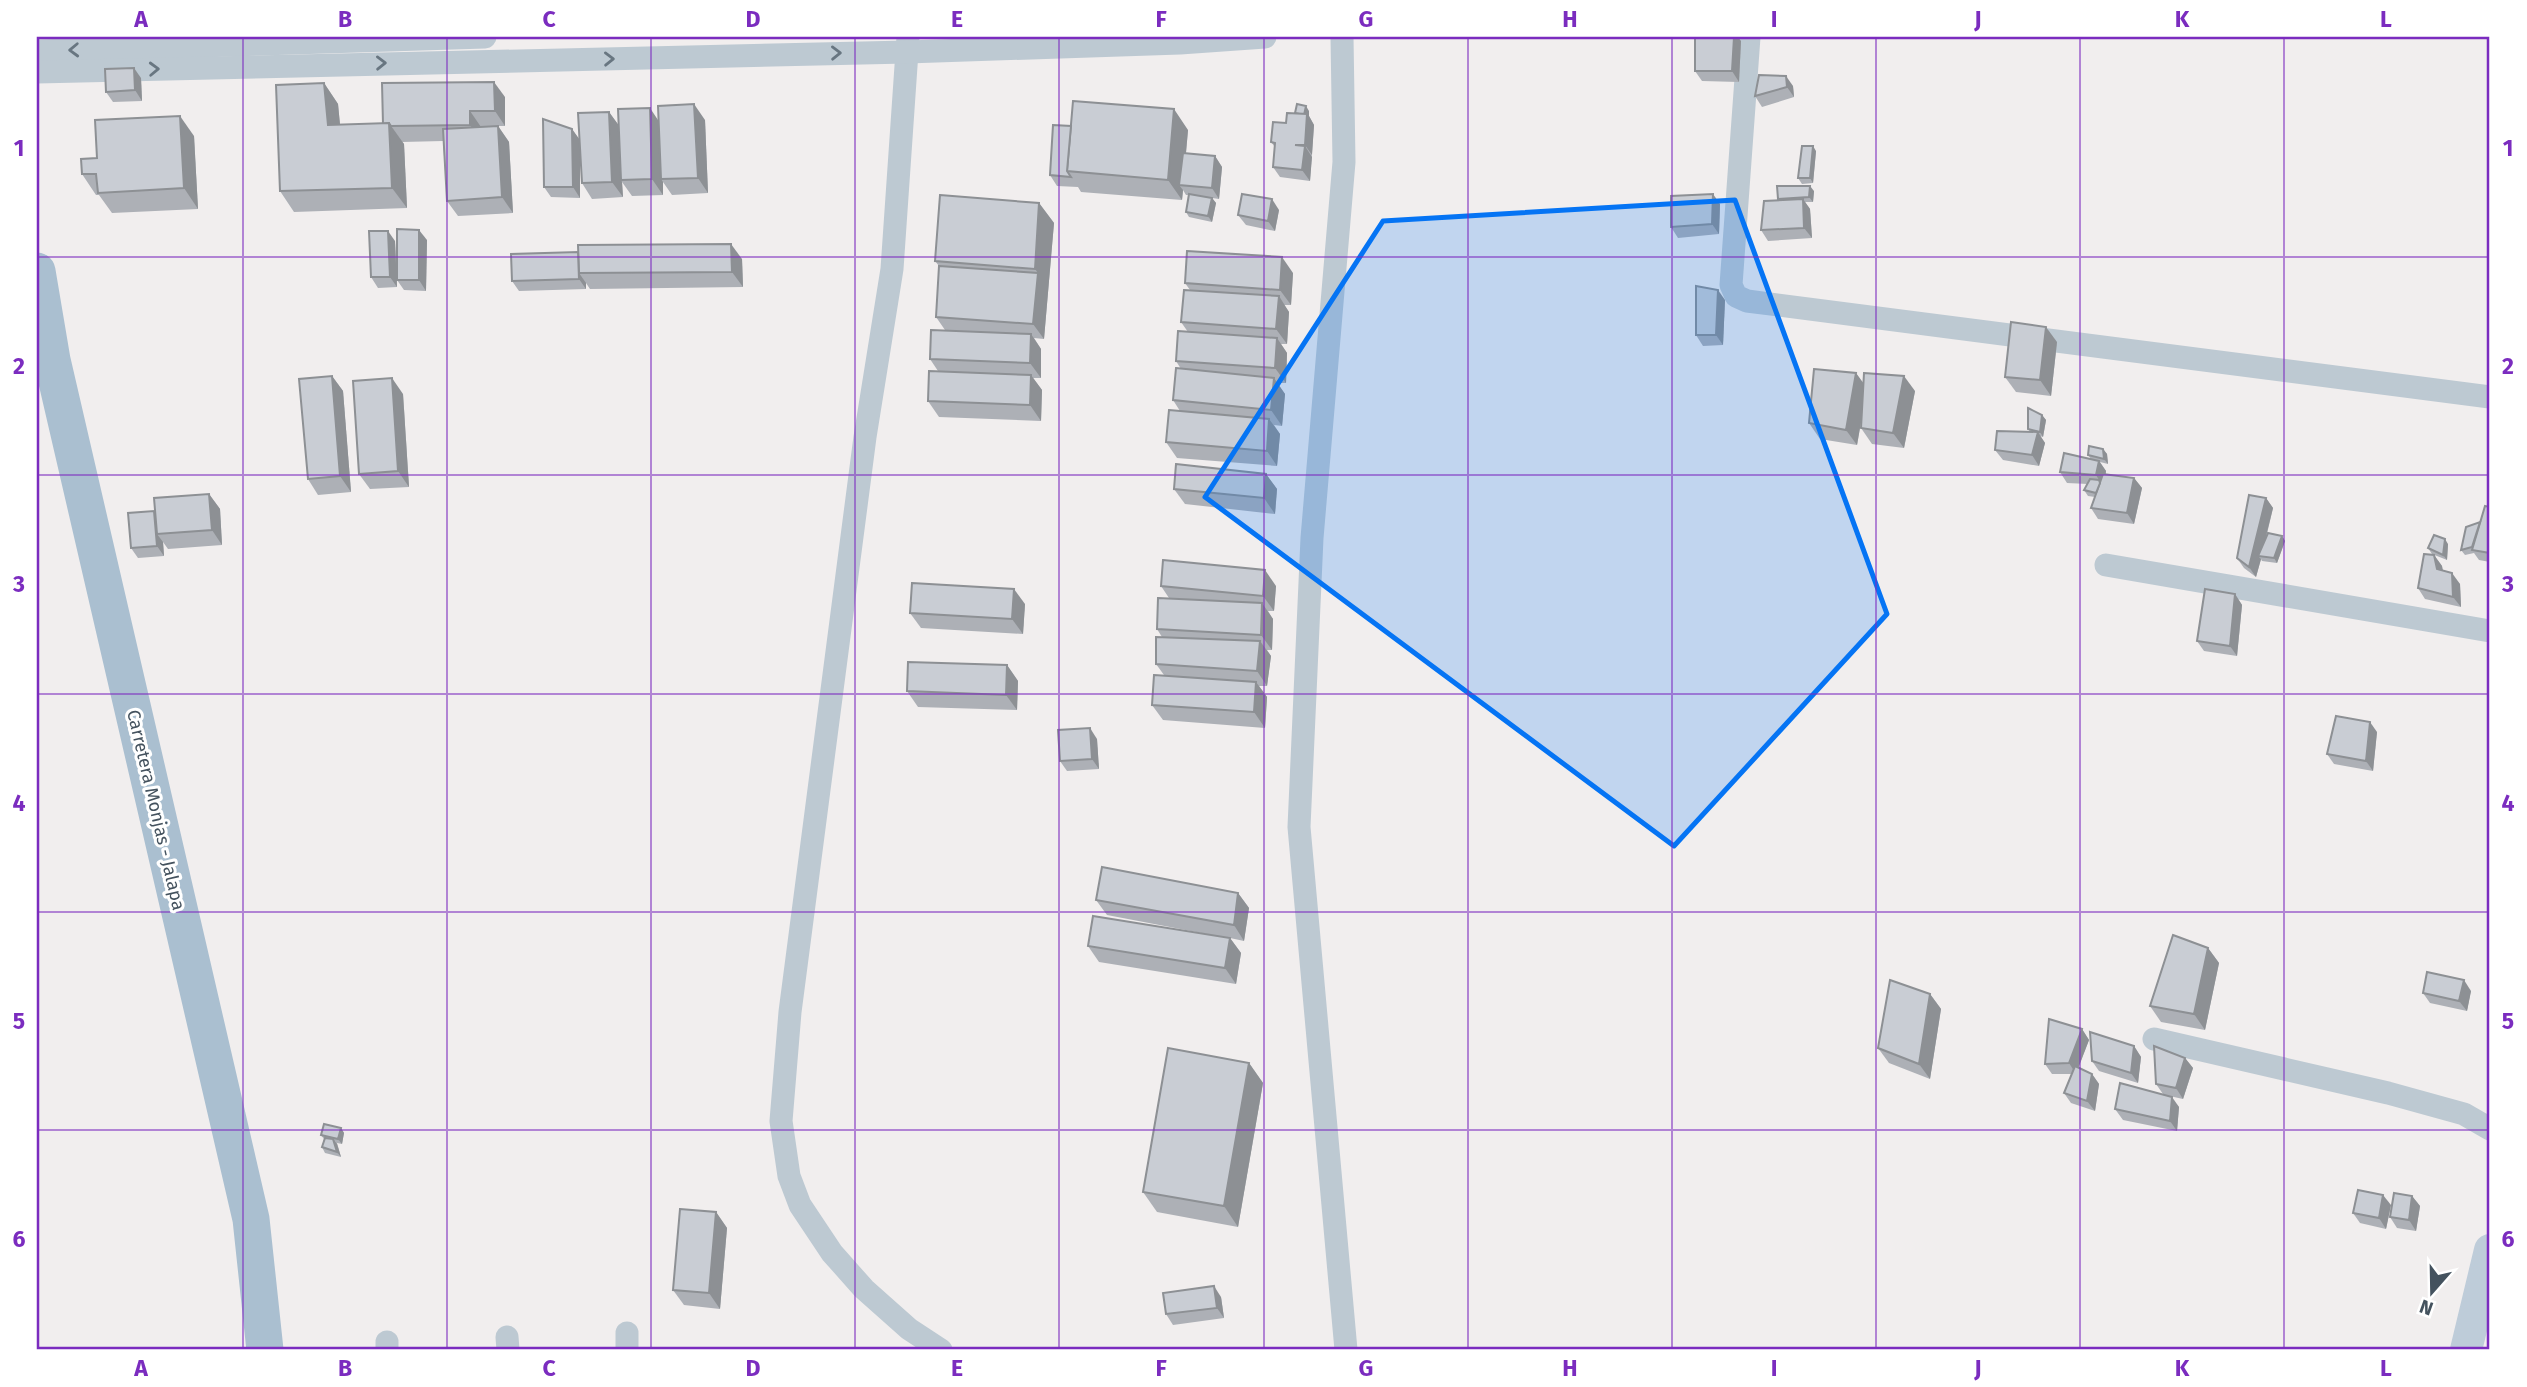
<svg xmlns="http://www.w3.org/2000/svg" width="2527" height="1387" font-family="'Fira Sans',sans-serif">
  <rect width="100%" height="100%" fill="#f1eeee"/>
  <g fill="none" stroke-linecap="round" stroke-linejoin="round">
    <g stroke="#bdc9d2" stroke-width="23">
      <polyline points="908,37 892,269 865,437 790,1012 781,1121 789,1176 800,1205 832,1253 864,1289 909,1329 941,1350"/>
      <polyline points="1342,37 1344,162 1312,538 1299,827 1346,1350"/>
      <polyline points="1749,37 1731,285 1736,296 1747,301 2490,397"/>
      <polyline points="37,51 485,37"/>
      <polyline points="37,72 907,52 1180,43 1265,37"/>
      <polyline points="2106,565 2490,631"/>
      <polyline points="2154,1039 2388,1093 2464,1114 2490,1129"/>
      <polyline points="627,1333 627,1350"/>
      <polyline points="507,1337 508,1350"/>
      <polyline points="387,1342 387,1350"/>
    </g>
    <polyline stroke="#beccd9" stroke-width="32" points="2466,1350 2490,1250"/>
    <polyline stroke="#aabfd0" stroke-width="37" points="37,271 52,360 251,1219 265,1350"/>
  </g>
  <g fill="#adb0b6">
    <polygon points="1741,41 1739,82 1702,81 1695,71"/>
    <polygon points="1759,75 1793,86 1794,97 1762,107 1755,96"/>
    <polygon points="141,78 142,101 113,102 106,92"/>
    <polygon points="324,83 338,104 340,125 383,124 505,97 505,126 498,126 509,142 513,213 458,216 447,201 443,141 402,142 404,144 407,208 294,212 280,191"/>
    <polygon points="1309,111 1309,116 1314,125 1310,181 1280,177 1273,167 1275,147 1271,142 1286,123 1296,114"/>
    <polygon points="609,112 619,126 658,120 705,120 708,193 672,195 663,182 663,195 632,196 622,182 623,197 592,199 582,183 580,142 580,198 551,197 544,187 572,129 579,140"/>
    <polygon points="1071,126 1188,130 1186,153 1215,156 1222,167 1219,199 1212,198 1216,203 1212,222 1189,217 1186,212 1189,195 1186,195 1183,190 1182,200 1081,192 1078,187 1057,186 1050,175"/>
    <polygon points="194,136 198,209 112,213 99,195 96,195 82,174 97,158"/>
    <polygon points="1816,151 1813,183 1802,184 1798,178"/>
    <polygon points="1814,191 1813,202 1805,202 1810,209 1812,238 1768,241 1761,230 1778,200 1778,199"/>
    <polygon points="1039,203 1054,223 1044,339 1034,338 1041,349 1041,378 1033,378 1042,390 1041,421 939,417 928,401 938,371 930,359 945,330 936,317 939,266 935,261"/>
    <polygon points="1720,204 1719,234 1678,238 1671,227"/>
    <polygon points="1279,210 1275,231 1246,225 1238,215"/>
    <polygon points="427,240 426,291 404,290 397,280 397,287 378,288 371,277 395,241 397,276"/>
    <polygon points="578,252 742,259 743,287 590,289 586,283 586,289 519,291 512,281"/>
    <polygon points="1293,273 1291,305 1284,305 1289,312 1287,344 1281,344 1287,353 1286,383 1277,383 1285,394 1282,426 1274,425 1280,434 1277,466 1177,458 1166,442 1180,411 1173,400 1181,369 1176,361 1188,332 1181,322 1190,290 1185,283"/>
    <polygon points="1725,300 1723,345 1703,346 1696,335"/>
    <polygon points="2057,342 2051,396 2016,392 2005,377"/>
    <polygon points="1856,373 1863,384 1915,391 1904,448 1872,444 1861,428 1861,422 1857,445 1820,439 1809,423"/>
    <polygon points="332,376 343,391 351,492 318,495 308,479"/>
    <polygon points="403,394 409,487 370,489 359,474"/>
    <polygon points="2042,415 2046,420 2043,437 2040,436 2045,443 2039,466 2003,460 1995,450 2030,432 2028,429"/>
    <polygon points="2103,449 2107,454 2108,464 2100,462 2106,471 2106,474 2134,478 2142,488 2134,524 2098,519 2091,508 2095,497 2088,496 2084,490 2088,484 2067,483 2060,472 2091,459 2088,455"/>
    <polygon points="1266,474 1277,489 1275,514 1185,504 1174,489"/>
    <polygon points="209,494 220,509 222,545 168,549 163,542 164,556 138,558 131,548"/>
    <polygon points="2266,498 2273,508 2266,538 2282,536 2285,541 2277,563 2262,561 2261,559 2256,577 2244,568 2237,558"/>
    <polygon points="2490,507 2490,562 2479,560 2474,553 2465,555 2461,550"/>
    <polygon points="2448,544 2447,560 2432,554 2428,548"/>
    <polygon points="2434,555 2442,566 2443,571 2460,584 2461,607 2425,599 2418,588"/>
    <polygon points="1161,586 1276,586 1274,611 1268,611 1273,619 1272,650 1267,650 1271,656 1267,686 1259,686 1267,697 1265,728 1163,720 1152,705 1164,675 1156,664 1162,637 1157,629 1169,598"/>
    <polygon points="2235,594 2242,605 2237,656 2204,651 2197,641"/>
    <polygon points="1025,604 1023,634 921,628 910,613"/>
    <polygon points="1007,665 1018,681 1017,710 918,707 907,691"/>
    <polygon points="2377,732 2373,771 2334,764 2327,754"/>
    <polygon points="1097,739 1099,769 1067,771 1060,761"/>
    <polygon points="1238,893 1249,908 1244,941 1230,938 1241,953 1236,984 1099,962 1088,946 1217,936 1107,915 1096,900"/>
    <polygon points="2208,948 2219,963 2205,1030 2161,1022 2150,1006"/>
    <polygon points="2471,991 2467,1011 2430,1003 2423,993"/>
    <polygon points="1930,994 1941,1009 1930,1079 1889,1063 1878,1048"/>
    <polygon points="2082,1029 2089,1040 2078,1068 2092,1074 2099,1084 2095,1111 2071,1103 2064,1093 2072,1074 2052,1074 2045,1064"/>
    <polygon points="2134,1046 2141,1057 2138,1083 2099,1071 2092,1061"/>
    <polygon points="2185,1058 2193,1068 2183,1099 2165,1095 2179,1107 2177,1131 2123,1120 2115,1109 2163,1094 2156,1084"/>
    <polygon points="1249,1063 1263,1083 1238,1227 1157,1212 1143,1192"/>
    <polygon points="341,1128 344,1133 342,1144 337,1143 341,1157 325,1153 322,1147 324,1139 321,1135"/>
    <polygon points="2412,1196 2420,1206 2416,1231 2397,1228 2390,1217"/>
    <polygon points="2391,1205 2386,1229 2360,1223 2353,1213"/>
    <polygon points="716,1212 727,1228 720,1309 684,1305 673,1290"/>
    <polygon points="1221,1297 1224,1318 1173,1325 1166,1314"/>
  </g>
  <g fill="#8d9094">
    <polygon points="1734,37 1738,37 1741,41 1739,82 1732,71"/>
    <polygon points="134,68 141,78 142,101 135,90"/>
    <polygon points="1786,76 1793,86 1794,97 1787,87"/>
    <polygon points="494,82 505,97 505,126 495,111"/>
    <polygon points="324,83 338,104 342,145 328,125"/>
    <polygon points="694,104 705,120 708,193 698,178"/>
    <polygon points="1306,106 1309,111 1309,116 1314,125 1312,155 1305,145 1304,115"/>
    <polygon points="650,108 660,123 661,179 663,182 663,195 652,179"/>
    <polygon points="1174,109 1188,130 1183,185 1179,185 1183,190 1182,200 1168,180"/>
    <polygon points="470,111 481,127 481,141 470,125"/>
    <polygon points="609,112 620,127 621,180 622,182 623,197 612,182"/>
    <polygon points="180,116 194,136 198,209 184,188"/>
    <polygon points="389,123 404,144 407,208 392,188"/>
    <polygon points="498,126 509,142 513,213 502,197"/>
    <polygon points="572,129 580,140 580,198 573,187"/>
    <polygon points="1305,146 1312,157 1310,181 1302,170"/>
    <polygon points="1813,146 1816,151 1813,183 1810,178"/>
    <polygon points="1215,156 1222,167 1219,199 1212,188"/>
    <polygon points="1810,186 1814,191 1813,202 1809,197"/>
    <polygon points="1713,194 1720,204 1719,234 1712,224"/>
    <polygon points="1212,198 1216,203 1212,222 1208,216"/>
    <polygon points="1272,199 1279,210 1275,231 1268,221"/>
    <polygon points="1803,199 1810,209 1812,238 1804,228"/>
    <polygon points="1039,203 1054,223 1044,339 1033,324 1038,273 1035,269"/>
    <polygon points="419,230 427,240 426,291 419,280"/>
    <polygon points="388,231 395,241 397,287 390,277"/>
    <polygon points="731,244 742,259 743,287 732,272"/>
    <polygon points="578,252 579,273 586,283 586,289 579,279"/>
    <polygon points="1282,257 1293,273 1291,305 1280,290"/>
    <polygon points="1718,290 1725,300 1723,345 1716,335"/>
    <polygon points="1279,296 1289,312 1287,344 1276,329"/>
    <polygon points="2046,327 2057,342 2051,396 2040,380"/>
    <polygon points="1031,334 1041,349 1041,378 1030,363"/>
    <polygon points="1277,338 1287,353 1286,383 1275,368"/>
    <polygon points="1856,373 1867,388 1857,445 1846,430"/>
    <polygon points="1031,375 1042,390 1041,421 1030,405"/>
    <polygon points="332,376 343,391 351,492 340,476"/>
    <polygon points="1904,376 1915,391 1904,448 1893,433"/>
    <polygon points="392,378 403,394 409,487 398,471"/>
    <polygon points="1274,378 1285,394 1282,426 1271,410"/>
    <polygon points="2042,415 2046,420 2043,437 2040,432"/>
    <polygon points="1269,419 1280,434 1277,466 1267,451"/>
    <polygon points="2038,432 2045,443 2039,466 2032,455"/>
    <polygon points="2103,449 2107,454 2108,464 2104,459"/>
    <polygon points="2099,461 2106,471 2103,485 2105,499 2099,480 2096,475"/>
    <polygon points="1266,474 1277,489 1275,514 1264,498"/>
    <polygon points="2134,478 2142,488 2134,524 2127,513"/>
    <polygon points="209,494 220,509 222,545 212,530"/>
    <polygon points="2266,498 2273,508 2261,556 2258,556 2261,559 2256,577 2249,567"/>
    <polygon points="154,511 161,521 157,534 163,542 164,556 157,546"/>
    <polygon points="2282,536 2285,541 2277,563 2274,558"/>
    <polygon points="2445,539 2448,544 2447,560 2443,555"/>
    <polygon points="2434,555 2442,566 2444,579 2437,569"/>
    <polygon points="1265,570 1276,586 1274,611 1263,596"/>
    <polygon points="2452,573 2460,584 2461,607 2453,597"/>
    <polygon points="1014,589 1025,604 1023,634 1012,619"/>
    <polygon points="2235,594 2242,605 2237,656 2230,646"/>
    <polygon points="1262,603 1273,619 1272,650 1261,635"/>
    <polygon points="1260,641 1271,656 1267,686 1257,671"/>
    <polygon points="1007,665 1018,681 1017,710 1006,695"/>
    <polygon points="1256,682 1267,697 1265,728 1254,712"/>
    <polygon points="2370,722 2377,732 2373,771 2366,761"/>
    <polygon points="1090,728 1097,739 1099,769 1092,759"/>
    <polygon points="1238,893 1249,908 1244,941 1234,925"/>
    <polygon points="1230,938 1241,953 1236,984 1225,968"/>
    <polygon points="2208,948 2219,963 2205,1030 2194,1014"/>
    <polygon points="2464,980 2471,991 2467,1011 2459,1001"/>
    <polygon points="1930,994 1941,1009 1930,1079 1919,1064"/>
    <polygon points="2082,1029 2089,1040 2076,1074 2069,1063"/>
    <polygon points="2134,1046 2141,1057 2138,1083 2131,1073"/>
    <polygon points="2185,1058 2193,1068 2183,1099 2176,1088"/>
    <polygon points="1249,1063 1263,1083 1238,1227 1224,1206"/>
    <polygon points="2092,1074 2099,1084 2095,1111 2087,1101"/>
    <polygon points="2172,1097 2179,1107 2177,1131 2170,1121"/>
    <polygon points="341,1128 344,1133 342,1144 338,1139"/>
    <polygon points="333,1139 337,1144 341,1157 337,1152"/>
    <polygon points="2383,1195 2391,1205 2386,1229 2379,1218"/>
    <polygon points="2412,1196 2420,1206 2416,1231 2409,1220"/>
    <polygon points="716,1212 727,1228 720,1309 709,1293"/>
    <polygon points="1214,1286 1221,1297 1224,1318 1217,1308"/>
  </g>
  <g fill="#c9cdd4" stroke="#8d9094" stroke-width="2">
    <polygon points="1695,37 1734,37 1732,71 1695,71"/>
    <polygon points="134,68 135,90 106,92 105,69"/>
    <polygon points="1759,75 1786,76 1787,87 1755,96"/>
    <polygon points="494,82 495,111 470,111 470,125 391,126 389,123 383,124 382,83"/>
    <polygon points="324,83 328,125 389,123 392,188 280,191 276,85"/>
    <polygon points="1073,101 1174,109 1168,180 1067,171"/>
    <polygon points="694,104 698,178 661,179 658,106"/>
    <polygon points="1297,104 1306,106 1304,115 1295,113"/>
    <polygon points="650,108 652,179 621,180 618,109"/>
    <polygon points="609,112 612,182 582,183 578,113"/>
    <polygon points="1287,113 1307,114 1305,145 1295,145 1305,146 1302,170 1273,167 1275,143 1271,142 1273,122 1286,123"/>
    <polygon points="180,116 184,188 98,193 96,174 82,174 81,159 97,158 95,120"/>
    <polygon points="543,119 572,129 573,187 544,187"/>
    <polygon points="1053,125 1071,126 1067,171 1071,177 1050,175"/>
    <polygon points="498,126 502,197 447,201 443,129"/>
    <polygon points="1802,146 1813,146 1810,178 1798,178"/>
    <polygon points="1183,153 1215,156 1212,188 1179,185"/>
    <polygon points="1777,186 1810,186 1809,197 1778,199"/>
    <polygon points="1189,194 1212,198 1208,216 1186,212"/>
    <polygon points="1242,194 1272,199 1268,221 1238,215"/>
    <polygon points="1713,194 1712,224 1671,227 1671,196"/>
    <polygon points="940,195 1039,203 1035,269 935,261"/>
    <polygon points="1803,199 1804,228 1761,230 1764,201"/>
    <polygon points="397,229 419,230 419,280 397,280"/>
    <polygon points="369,231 388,231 390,277 371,277"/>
    <polygon points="731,244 732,272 579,273 578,245"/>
    <polygon points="1187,251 1282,257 1280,290 1185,283"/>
    <polygon points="578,252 579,279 512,281 511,254"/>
    <polygon points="939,266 1038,273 1033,324 936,317"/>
    <polygon points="1696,286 1718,290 1716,335 1696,335"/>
    <polygon points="1184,290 1279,296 1276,329 1181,322"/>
    <polygon points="2011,322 2046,327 2040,380 2005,377"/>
    <polygon points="931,330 1031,334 1030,363 930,359"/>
    <polygon points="1178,331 1277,338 1275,368 1176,361"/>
    <polygon points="1176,368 1274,378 1271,410 1173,400"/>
    <polygon points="1814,369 1856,373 1846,430 1809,423"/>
    <polygon points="929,371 1031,375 1030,405 928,401"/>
    <polygon points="1864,373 1904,376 1893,433 1861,428"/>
    <polygon points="332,376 340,476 308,479 299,379"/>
    <polygon points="392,378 398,471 359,474 353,381"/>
    <polygon points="2028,408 2042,415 2040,432 2028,429"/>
    <polygon points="1169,410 1269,419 1267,451 1166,442"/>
    <polygon points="1997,431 2038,432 2032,455 1995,450"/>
    <polygon points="2089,446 2103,449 2104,459 2088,455"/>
    <polygon points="2064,453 2099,461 2096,475 2060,472"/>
    <polygon points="1176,464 1266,474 1264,498 1174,489"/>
    <polygon points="2103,474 2134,478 2127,513 2091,508"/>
    <polygon points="2090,479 2099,480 2100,483 2096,493 2084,490"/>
    <polygon points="209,494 212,530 157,534 154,498"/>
    <polygon points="2249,495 2266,498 2249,567 2237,558"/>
    <polygon points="2485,506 2490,507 2490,553 2472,550"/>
    <polygon points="154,511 157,546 131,548 128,513"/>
    <polygon points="2480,522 2472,547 2461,550 2466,527"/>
    <polygon points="2268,533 2282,536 2274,558 2258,556"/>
    <polygon points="2434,535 2445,539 2443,555 2428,548"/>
    <polygon points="2424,554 2434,555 2437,569 2452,573 2453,597 2418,588"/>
    <polygon points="1163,560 1265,570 1263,596 1161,586"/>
    <polygon points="912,583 1014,589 1012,619 910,613"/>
    <polygon points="2205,589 2235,594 2230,646 2197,641"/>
    <polygon points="1158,598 1262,603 1261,635 1157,629"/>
    <polygon points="1156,637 1260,641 1257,671 1156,664"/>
    <polygon points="908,662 1007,665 1006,695 907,691"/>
    <polygon points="1154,675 1256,682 1254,712 1152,705"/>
    <polygon points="2336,716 2370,722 2366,761 2327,754"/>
    <polygon points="1090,728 1092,759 1060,761 1058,730"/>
    <polygon points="1102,867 1238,893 1234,925 1096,900"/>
    <polygon points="1093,916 1230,938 1225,968 1088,946"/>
    <polygon points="2173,935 2208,948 2194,1014 2150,1006"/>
    <polygon points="2427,972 2464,980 2459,1001 2423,993"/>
    <polygon points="1890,980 1930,994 1919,1064 1878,1048"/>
    <polygon points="2049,1019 2082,1029 2069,1063 2045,1064"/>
    <polygon points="2090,1032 2134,1046 2131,1073 2092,1061"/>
    <polygon points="2154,1046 2185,1058 2176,1088 2156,1084"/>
    <polygon points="1168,1048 1249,1063 1224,1206 1143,1192"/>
    <polygon points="2075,1066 2092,1074 2087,1101 2064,1093"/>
    <polygon points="2120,1083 2172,1097 2170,1121 2115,1109"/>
    <polygon points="324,1124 341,1128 338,1139 321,1135"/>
    <polygon points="325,1138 333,1139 337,1152 322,1147"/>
    <polygon points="2358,1190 2383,1195 2379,1218 2353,1213"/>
    <polygon points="2394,1193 2412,1196 2409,1220 2390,1217"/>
    <polygon points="680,1209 716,1212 709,1293 673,1290"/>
    <polygon points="1214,1286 1217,1308 1166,1314 1163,1293"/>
  </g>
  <defs><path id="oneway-chevron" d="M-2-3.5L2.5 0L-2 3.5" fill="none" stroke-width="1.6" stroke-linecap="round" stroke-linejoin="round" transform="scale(1.75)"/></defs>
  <g stroke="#687681">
    <use href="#oneway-chevron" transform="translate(74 50) rotate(178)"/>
    <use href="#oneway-chevron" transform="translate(836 53) rotate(-1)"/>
    <use href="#oneway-chevron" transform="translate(609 59) rotate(-1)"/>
    <use href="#oneway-chevron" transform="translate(381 63) rotate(-1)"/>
    <use href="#oneway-chevron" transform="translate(154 69) rotate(-2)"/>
  </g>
  <path fill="#0574f4" fill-opacity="0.2" stroke="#0574f4" stroke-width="5" stroke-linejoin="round" d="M1735,200L1887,614L1674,846L1205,497L1383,221Z"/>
  <path fill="none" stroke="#7b2cbf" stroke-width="2" stroke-opacity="0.55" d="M243,37V1350M447,37V1350M651,37V1350M855,37V1350M1059,37V1350M1264,37V1350M1468,37V1350M1672,37V1350M1876,37V1350M2080,37V1350M2284,37V1350M37,257H2490M37,475H2490M37,694H2490M37,912H2490M37,1130H2490"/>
  <g text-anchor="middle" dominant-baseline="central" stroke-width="6" stroke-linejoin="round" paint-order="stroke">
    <g font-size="18" fill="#44525e" stroke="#fff">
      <text transform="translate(156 810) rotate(77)">Carretera Monjas - Jalapa</text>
    </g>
  </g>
  <rect width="2527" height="1387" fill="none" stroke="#ffffff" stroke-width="77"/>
  <g transform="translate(2432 1292) rotate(200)" stroke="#ffffff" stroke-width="5" paint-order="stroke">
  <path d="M0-5L12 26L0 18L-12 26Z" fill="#44525e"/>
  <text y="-10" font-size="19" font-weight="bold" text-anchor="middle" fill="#44525e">N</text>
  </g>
  <rect x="38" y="38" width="2450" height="1310" fill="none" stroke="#7b2cbf" stroke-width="2.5"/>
  <g font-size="23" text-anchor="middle" font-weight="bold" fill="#7b2cbf">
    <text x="141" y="27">A</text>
    <text x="345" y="27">B</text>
    <text x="549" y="27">C</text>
    <text x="753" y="27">D</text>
    <text x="957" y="27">E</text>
    <text x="1161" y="27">F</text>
    <text x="1366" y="27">G</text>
    <text x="1570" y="27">H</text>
    <text x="1774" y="27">I</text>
    <text x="1978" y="27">J</text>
    <text x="2182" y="27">K</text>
    <text x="2386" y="27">L</text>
    <text x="19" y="156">1</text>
    <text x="2508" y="156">1</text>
    <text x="19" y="374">2</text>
    <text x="2508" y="374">2</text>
    <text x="19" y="592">3</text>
    <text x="2508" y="592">3</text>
    <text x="19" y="811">4</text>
    <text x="2508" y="811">4</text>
    <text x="19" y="1029">5</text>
    <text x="2508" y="1029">5</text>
    <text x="19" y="1247">6</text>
    <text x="2508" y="1247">6</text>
    <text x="141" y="1376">A</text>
    <text x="345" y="1376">B</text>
    <text x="549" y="1376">C</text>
    <text x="753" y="1376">D</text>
    <text x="957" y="1376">E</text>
    <text x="1161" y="1376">F</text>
    <text x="1366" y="1376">G</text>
    <text x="1570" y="1376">H</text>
    <text x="1774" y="1376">I</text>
    <text x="1978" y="1376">J</text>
    <text x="2182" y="1376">K</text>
    <text x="2386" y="1376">L</text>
  </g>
</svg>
